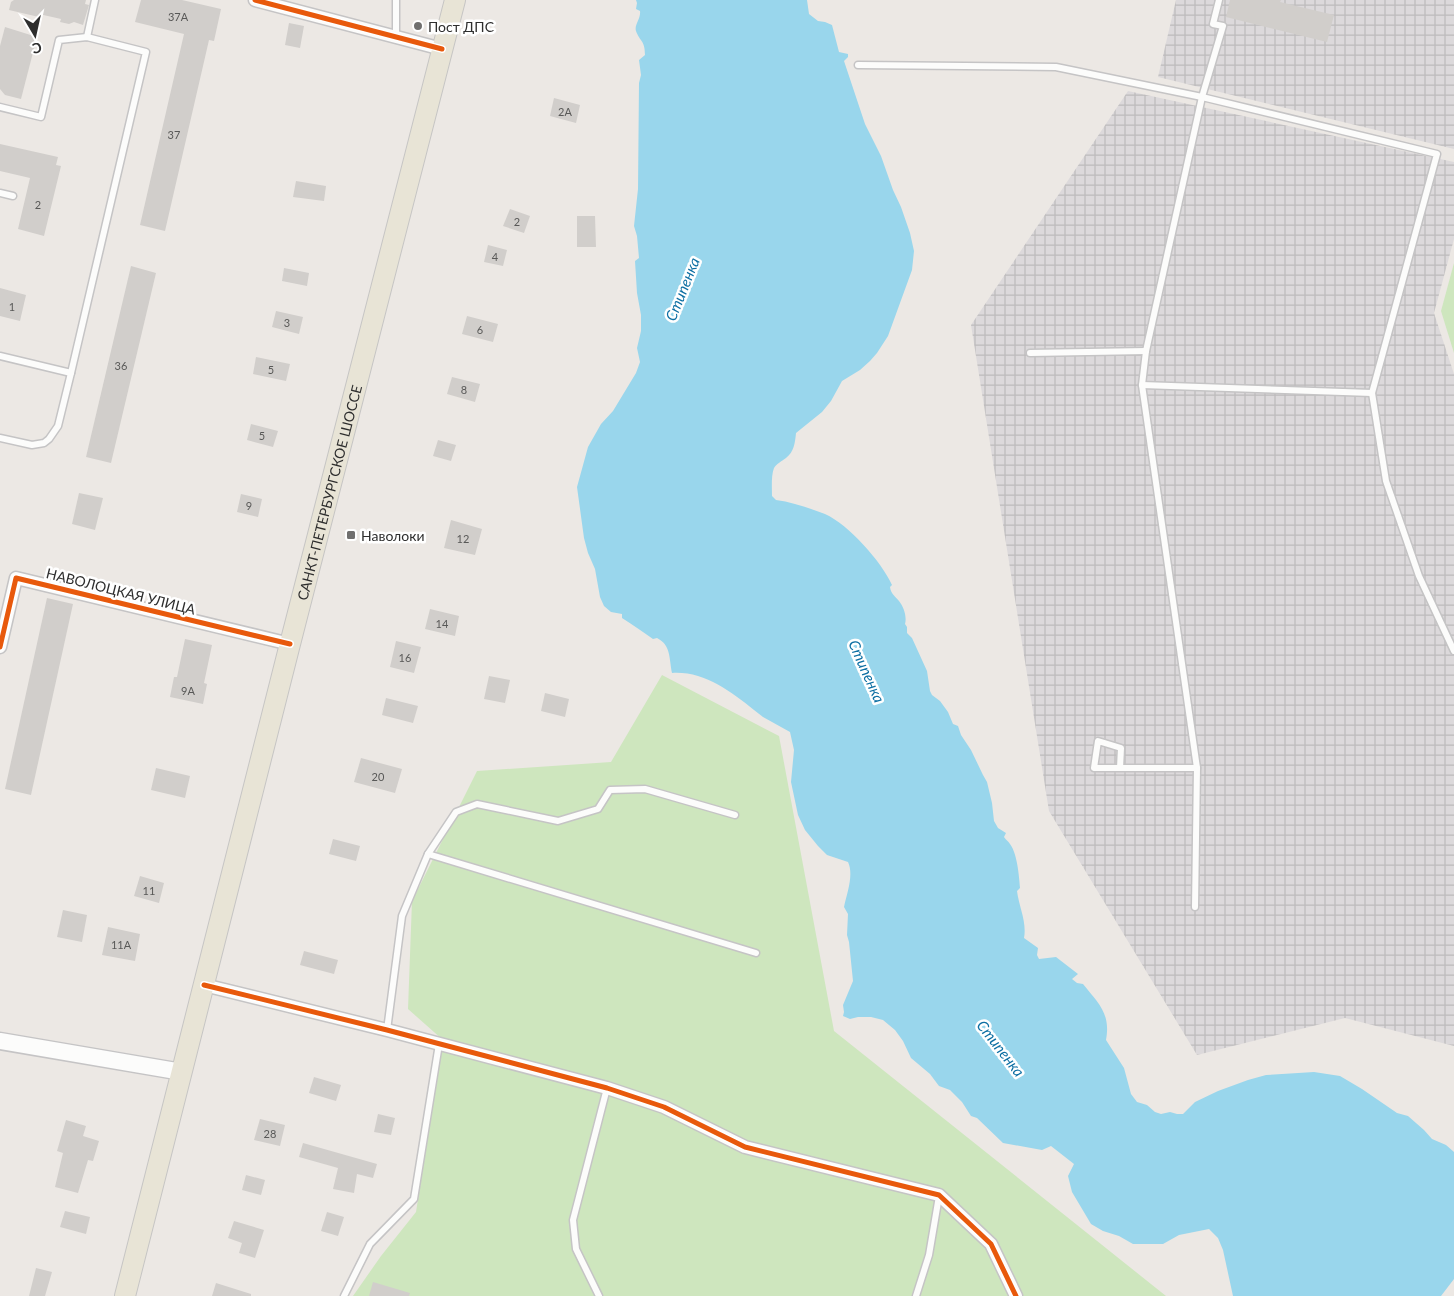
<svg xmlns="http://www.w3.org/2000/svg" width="1454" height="1296" font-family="Lato,sans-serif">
  <defs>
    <pattern id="industrial-grid" width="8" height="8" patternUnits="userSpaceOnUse" patternTransform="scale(1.25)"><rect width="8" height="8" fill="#dcd9db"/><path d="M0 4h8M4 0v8" fill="none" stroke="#bdbbbc"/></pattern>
  </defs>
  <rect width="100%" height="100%" fill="#ece8e4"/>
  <g fill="url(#industrial-grid)">
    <polygon points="1176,0 1454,0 1454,149 1158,77"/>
    <polygon points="1128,91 1454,162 1454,239 1434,313 1454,374 1454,1046 1345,1018 1197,1055 1049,811 971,325"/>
  </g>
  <g fill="#cee6be">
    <polygon points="1454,263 1454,353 1441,311"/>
    <polygon points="662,675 779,736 834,1031 1166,1296 353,1296 381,1256 416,1212 443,1040 408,1009 412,901 477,771 611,762"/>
  </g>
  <path fill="#99d6ec" d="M636,0H807L809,14L818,21L825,22L832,25L839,52L848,54V57L844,61L865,124L881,156L893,190L901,207L910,233L914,251L912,270L888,336L877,353L870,361L860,370L842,381L831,401L822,412L796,433C795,443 794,452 786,458C781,462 777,463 774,468C771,476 772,488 772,496L776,500C792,502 809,508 825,514C849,525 881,561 892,585L890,587C891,594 895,596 899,601C904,607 907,617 905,624L907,627V633L912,638L927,671L930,691L932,695L940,701L948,712L953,724L958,726L961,735L971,750L983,775L987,782L992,803L994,821L998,828L1006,833L1004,837C1006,840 1008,841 1010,844C1017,853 1019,875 1020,888L1017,891C1019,907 1027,922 1024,938L1038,948L1037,955L1039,959L1056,957L1078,974L1072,979L1077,983L1083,984C1098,1003 1111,1013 1106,1040L1124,1068L1131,1094L1137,1102L1147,1105L1155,1112L1161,1114L1170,1112L1177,1114H1183L1195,1102L1218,1091L1248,1080L1266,1075L1314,1072L1340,1076L1362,1089L1397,1113L1408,1116L1424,1130L1432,1139L1446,1145L1454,1152V1279L1441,1296H1233L1223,1250L1218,1238L1209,1229L1179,1235L1163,1244H1133L1119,1236L1103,1231L1091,1224L1072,1192L1068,1176L1074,1164L1051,1146L1042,1150L1003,1143L977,1118L971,1116L962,1102L950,1090L939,1086L930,1074L911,1058L903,1041L895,1030L883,1020L871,1017H858L850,1019L843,1016L844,1012L843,1005L853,981L849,942L847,935L848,914L844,907C847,893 854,875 848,862L827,855L818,846L805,830L798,815L791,782L794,750L790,732C781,727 772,722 763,717C760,715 757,712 754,710C730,691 704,671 672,673C669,658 671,645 657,638L653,639C643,632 633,625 622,618V614L611,612L604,606L600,597L595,569L588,553L584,538L577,487L588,447L601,424L613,411L636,373L640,362L637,348L641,331V315L637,293L635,261L639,258L637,236L634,226L638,189L639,83L641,75L639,60L645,55C645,40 640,42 636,31C634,25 641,19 640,11L636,9L637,3Z"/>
  <g fill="#d1cecb">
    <polygon points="14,0 86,0 85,4 89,5 83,25 74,22 69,24 60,22 61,19 39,14 39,17 9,10 11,2"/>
    <polygon points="141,0 182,0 221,9 214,41 209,40 165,231 140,225 184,34 135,22"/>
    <polygon points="1230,0 1281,0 1280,2 1334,15 1327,42 1226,17"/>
    <polygon points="289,23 304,26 300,48 285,45"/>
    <polygon points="5,27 37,37 21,99 5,95 0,89 0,46"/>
    <polygon points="554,98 580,105 576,123 550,116"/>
    <polygon points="0,144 58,157 56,165 61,166 44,236 18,229 30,178 0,171"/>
    <polygon points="296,181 326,186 324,201 293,197"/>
    <polygon points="510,209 530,216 524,233 503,226"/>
    <polygon points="577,216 595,216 596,247 577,247"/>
    <polygon points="488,245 507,250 503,266 484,262"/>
    <polygon points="131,266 156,273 111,463 86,457"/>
    <polygon points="284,268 309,273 307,286 282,281"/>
    <polygon points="0,288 26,295 20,321 0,316"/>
    <polygon points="276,311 303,317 299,334 272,327"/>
    <polygon points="467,316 498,324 493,342 462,334"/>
    <polygon points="256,357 290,364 286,381 253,374"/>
    <polygon points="452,377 480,384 475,402 447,394"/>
    <polygon points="251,424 278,431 273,447 247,440"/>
    <polygon points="438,440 456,445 451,461 433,456"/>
    <polygon points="79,493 103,498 95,530 72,524"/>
    <polygon points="241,494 262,499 258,517 237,512"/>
    <polygon points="451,520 482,529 475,555 444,548"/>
    <polygon points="47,598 73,604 31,795 5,789"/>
    <polygon points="430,609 459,616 455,636 425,629"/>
    <polygon points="185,639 212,645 204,683 207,684 203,704 170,697 174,677 177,677"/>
    <polygon points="396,641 421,647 414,673 390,667"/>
    <polygon points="489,676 510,680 505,703 484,699"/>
    <polygon points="545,693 569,699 565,717 541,711"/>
    <polygon points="386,698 418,706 413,723 382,715"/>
    <polygon points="361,758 402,769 395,793 354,782"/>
    <polygon points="156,768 190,776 185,798 151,790"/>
    <polygon points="333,839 360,846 356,861 329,854"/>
    <polygon points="140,876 164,883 159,903 134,896"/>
    <polygon points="63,910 87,915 82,942 57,937"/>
    <polygon points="108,927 140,934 135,961 102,955"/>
    <polygon points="304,951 338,960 334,974 300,965"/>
    <polygon points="314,1077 341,1085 336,1101 309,1093"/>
    <polygon points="378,1114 395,1118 391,1135 374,1132"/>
    <polygon points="260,1119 285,1125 280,1146 254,1140"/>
    <polygon points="66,1120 86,1126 83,1136 99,1141 93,1161 88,1160 78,1193 55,1187 63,1153 57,1151"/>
    <polygon points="303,1143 377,1164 373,1178 357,1174 354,1193 333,1189 338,1168 299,1157"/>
    <polygon points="246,1175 265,1180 261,1195 242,1190"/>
    <polygon points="65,1211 90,1217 86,1234 60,1227"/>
    <polygon points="327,1212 344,1217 338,1236 321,1231"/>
    <polygon points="234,1221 264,1230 255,1258 239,1253 242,1243 228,1238"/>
    <polygon points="36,1268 52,1272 45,1296 29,1296"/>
    <polygon points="373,1282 410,1293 409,1296 369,1296"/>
    <polygon points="216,1283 251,1294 251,1296 212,1296"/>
  </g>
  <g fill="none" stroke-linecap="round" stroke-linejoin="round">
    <defs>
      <g id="service">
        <polyline points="396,0 396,37"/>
        <polyline points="87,37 95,0"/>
        <polyline points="858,65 1056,67 1202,97 1437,154 1372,393 1386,481 1419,576 1454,651"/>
        <polyline points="0,107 41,117 59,40 87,37 146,52 71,373 0,356"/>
        <polyline points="0,193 13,196"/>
        <polyline points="1030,353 1146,351"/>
        <polyline points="1142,385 1372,393"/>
        <polyline points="0,438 32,445 44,443 49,439 58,426 71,373"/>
        <polyline points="1120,768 1121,748 1098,741 1094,768 1197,768"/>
        <polyline points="428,854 756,953"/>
        <polyline points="1195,907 1197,768 1142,385 1146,351 1202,97 1223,26 1213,24 1219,0"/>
        <polyline points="387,1030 402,916 428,854 456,812 477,804 558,821 598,809 610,790 645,789 735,815"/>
        <polyline points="344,1296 370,1244 414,1199 439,1044"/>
        <polyline points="599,1296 576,1249 573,1220 607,1088"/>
        <polyline points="916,1296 929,1255 939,1196"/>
      </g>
      <g id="minor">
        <polyline points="255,0 442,49"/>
        <polyline points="0,647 16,578 290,644"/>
        <polyline points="204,985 387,1030 607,1088 664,1107 745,1147 939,1195 991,1244 1016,1296"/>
      </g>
      <polyline id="tertiary" points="0,1041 182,1072"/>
      <g id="primary">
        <path id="s1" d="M125,1296L290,644L455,0"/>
      </g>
    </defs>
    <use href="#service" stroke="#c5c4c5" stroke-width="9"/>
    <use href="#minor" stroke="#c5c4c5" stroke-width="15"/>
    <use href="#tertiary" stroke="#c5c4c5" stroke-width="19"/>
    <use href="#primary" stroke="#c6c5c4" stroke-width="22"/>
    <use href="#service" stroke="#fcfcfb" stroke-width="6"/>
    <use href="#minor" stroke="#fcfcfb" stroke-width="12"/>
    <use href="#tertiary" stroke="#fcfcfb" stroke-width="16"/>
    <use href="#primary" stroke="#e8e4d6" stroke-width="20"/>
    <defs>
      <g id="cycleway">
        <polyline points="255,0 442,49"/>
        <polyline points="0,647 16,578 290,644"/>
        <polyline points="204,985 387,1030 607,1088 664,1107 745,1147 939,1195 991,1244 1016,1296"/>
      </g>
    </defs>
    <use href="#cycleway" stroke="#fff" stroke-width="8"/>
    <use href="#cycleway" stroke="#e8590c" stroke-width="5"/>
  </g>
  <g fill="#706f6e" stroke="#fff" stroke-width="2">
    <circle cx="418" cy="26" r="5"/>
    <rect x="346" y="530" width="10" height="10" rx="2.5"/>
  </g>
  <g text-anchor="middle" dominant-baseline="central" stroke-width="5" stroke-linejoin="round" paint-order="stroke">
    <g font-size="11" fill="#585857">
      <text x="178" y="16">37А</text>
      <text x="565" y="111">2А</text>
      <text x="174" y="134">37</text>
      <text x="38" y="204">2</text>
      <text x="517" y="221">2</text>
      <text x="495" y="256">4</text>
      <text x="12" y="306">1</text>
      <text x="287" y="322">3</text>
      <text x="480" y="329">6</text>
      <text x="121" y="365">36</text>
      <text x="271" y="369">5</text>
      <text x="464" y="389">8</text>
      <text x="262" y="435">5</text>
      <text x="249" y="505">9</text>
      <text x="463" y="538">12</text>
      <text x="442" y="623">14</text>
      <text x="405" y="657">16</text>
      <text x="188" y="690">9А</text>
      <text x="378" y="776">20</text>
      <text x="149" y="890">11</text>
      <text x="121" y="944">11А</text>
      <text x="270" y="1133">28</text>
    </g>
    <g font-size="14" fill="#2e2e2e" stroke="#fff" text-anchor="start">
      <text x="428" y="26">Пост ДПС</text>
      <text x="361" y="535">Наволоки</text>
    </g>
    <g font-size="14" fill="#2e2e2e" stroke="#fff">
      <text stroke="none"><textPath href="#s1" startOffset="829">САНКТ-ПЕТЕРБУРГСКОЕ ШОССЕ</textPath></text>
      <text transform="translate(121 591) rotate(14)">НАВОЛОЦКАЯ УЛИЦА</text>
    </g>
    <g font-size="15" font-style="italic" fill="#0d6fa3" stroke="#fff">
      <text transform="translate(682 289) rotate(-68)">Стипенка</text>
      <text transform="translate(867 671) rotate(66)">Стипенка</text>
      <text transform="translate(1001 1048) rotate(52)">Стипенка</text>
    </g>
  </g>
  <g transform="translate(35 35) rotate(171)" stroke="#ffffff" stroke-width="4" paint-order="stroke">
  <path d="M0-4L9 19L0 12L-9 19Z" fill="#2e2e2e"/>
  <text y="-8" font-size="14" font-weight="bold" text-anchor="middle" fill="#2e2e2e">С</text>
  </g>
</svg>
